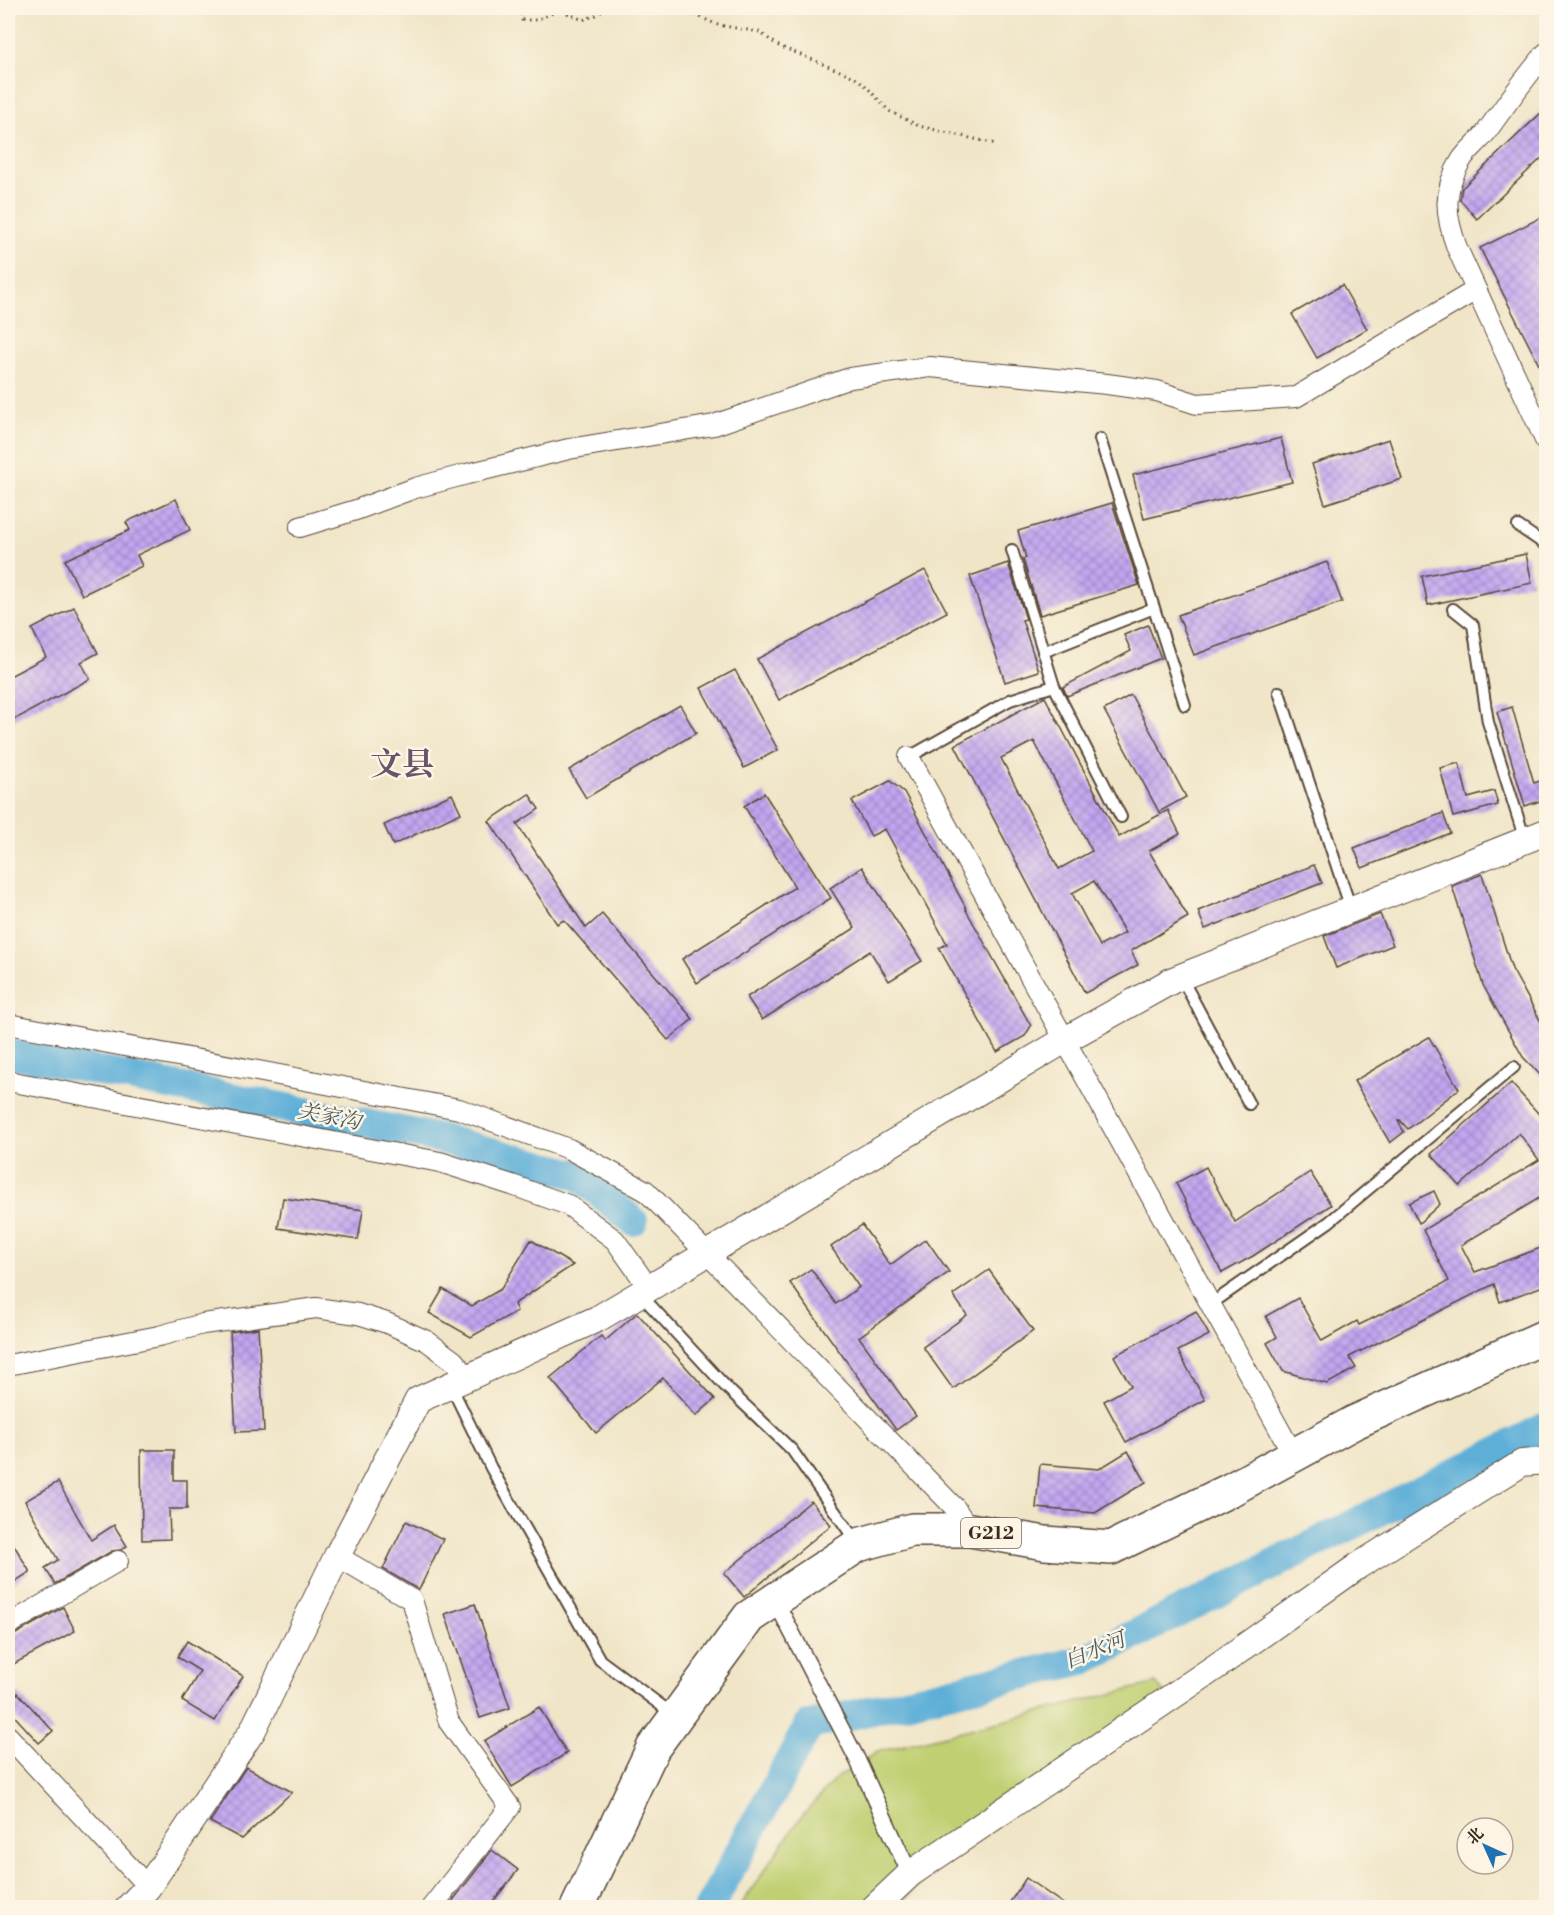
<svg xmlns="http://www.w3.org/2000/svg" width="1554" height="1915" font-family="'Libre Bodoni','Noto Serif SC',serif">
  <defs>
    <pattern id="building-cross-hatch" width="8" height="8" patternUnits="userSpaceOnUse" patternTransform="scale(1.5)"><rect width="8" height="8" fill="#c2a6f1"/><path d="M0 0l8 8M0 8l8-8" fill="none" stroke="#9f87c3"/></pattern>
  </defs>
  <rect width="100%" height="100%" fill="#fcf5e5"/>
  <filter id="ink" filterUnits="userSpaceOnUse"><feTurbulence type="fractalNoise" baseFrequency=".0167" numOctaves="2"/><feDisplacementMap in="SourceGraphic" scale="12" xChannelSelector="R" yChannelSelector="G"/><feConvolveMatrix kernelMatrix="1 2 1 2 8 2 1 2 1" color-interpolation-filters="sRGB"/></filter>
  <filter id="wash" filterUnits="userSpaceOnUse"><feTurbulence type="fractalNoise" baseFrequency=".008" numOctaves="4" result="noise"/><feDisplacementMap in="SourceGraphic" scale="24" xChannelSelector="R" yChannelSelector="G"/><feGaussianBlur stdDeviation="1.35" result="paint"/><feColorMatrix in="noise" values="0 0 0 0 0 0 0 0 0 0 0 0 0 0 0 0 0 1.4 0 .05"/><feComposite in="paint" operator="in"/></filter>
  <g filter="url(#wash)">
    <rect width="100%" height="100%" fill="#f0e5c7"/>
    <polygon fill="#c0cf71" stroke="#7e7c48" stroke-width="1.5" points="1156,1683 1171,1702 961,1843 897,1907 739,1908 799,1820 835,1779 877,1752"/>
    <g fill="none" stroke-linecap="round" stroke-linejoin="round">
      <g stroke="#5dafd8" stroke-width="30">
        <polyline points="8,1053 442,1139 578,1175 633,1221"/>
        <polyline points="709,1908 809,1725 1084,1660 1546,1427"/>
      </g>
    </g>
    <g id="blocks">
      <g fill="url(#building-cross-hatch)" fill-rule="evenodd">
        <polygon points="1546,108 1546,154 1477,219 1460,200 1462,188"/>
        <polygon points="1546,215 1546,379 1480,248"/>
        <polygon points="1342,285 1367,329 1317,358 1292,314"/>
        <polygon points="1281,438 1292,482 1144,519 1133,475"/>
        <polygon points="1389,439 1402,479 1325,504 1312,464"/>
        <polygon points="176,499 190,530 137,555 142,566 82,595 65,560 130,530 126,522"/>
        <polygon points="1112,503 1139,585 1040,615 1023,559 1026,558 1018,531"/>
        <polygon points="1526,554 1532,583 1428,605 1422,576"/>
        <polygon points="1327,562 1342,602 1194,655 1178,615"/>
        <polygon points="1008,563 1026,619 1022,620 1039,671 1005,682 970,576"/>
        <polygon points="925,570 947,612 779,700 757,659"/>
        <polygon points="74,607 98,653 81,662 90,679 8,723 8,677 46,657 32,629"/>
        <polygon points="1148,625 1161,658 1067,696 1063,687 1131,651 1124,635"/>
        <polygon points="735,670 778,750 744,768 701,688"/>
        <polygon points="1131,695 1186,797 1159,812 1104,710"/>
        <path d="M1045,697L1119,837L1168,810L1180,834L1149,851L1188,917L1131,951L1138,965L1085,993L955,745ZM1034,741L1092,851L1059,869L1001,758ZM1094,881L1125,933L1100,946L1072,893Z"/>
        <polygon points="680,705 696,733 586,798 569,770"/>
        <polygon points="1512,707 1534,783 1546,779 1546,799 1525,806 1497,712"/>
        <polygon points="1459,763 1468,798 1494,791 1498,805 1453,817 1440,768"/>
        <polygon points="890,781 904,792 967,910 966,910 1031,1026 1025,1036 997,1052 939,948 947,944 885,829 871,836 852,801"/>
        <polygon points="764,793 831,898 697,983 682,959 795,887 744,806"/>
        <polygon points="452,794 461,813 393,845 384,825"/>
        <polygon points="529,794 539,809 517,824 586,928 602,914 693,1019 668,1040 564,920 557,924 489,821"/>
        <polygon points="1443,813 1450,833 1362,868 1354,848"/>
        <polygon points="1314,865 1322,883 1205,929 1198,911"/>
        <polygon points="862,867 922,961 889,981 870,951 762,1020 747,997 855,928 830,888"/>
        <polygon points="1482,874 1512,969 1546,1031 1546,1081 1523,1057 1483,985 1452,886"/>
        <polygon points="1380,914 1393,945 1336,968 1324,936"/>
        <polygon points="1429,1037 1459,1089 1408,1129 1400,1120 1398,1121 1404,1132 1390,1143 1354,1081"/>
        <polygon points="1511,1083 1546,1122 1546,1194 1461,1245 1475,1272 1546,1246 1546,1285 1500,1302 1494,1284 1349,1357 1356,1368 1327,1384 1283,1371 1267,1343 1277,1337 1266,1316 1298,1298 1322,1341 1357,1321 1359,1325 1449,1281 1423,1230 1539,1160 1519,1133 1460,1186 1431,1154"/>
        <polygon points="1206,1167 1235,1222 1310,1172 1331,1205 1253,1256 1222,1273 1176,1183"/>
        <polygon points="1434,1191 1440,1204 1419,1223 1409,1203"/>
        <polygon points="283,1198 363,1210 358,1240 278,1228"/>
        <polygon points="862,1225 890,1265 926,1239 949,1272 859,1337 916,1416 896,1430 790,1283 811,1269 836,1304 859,1287 831,1247"/>
        <polygon points="531,1240 573,1265 514,1304 517,1311 471,1337 429,1313 443,1289 472,1306 501,1289"/>
        <polygon points="989,1270 1033,1331 953,1389 923,1347 967,1315 953,1295"/>
        <polygon points="1196,1311 1209,1335 1178,1351 1205,1400 1126,1442 1104,1401 1131,1386 1114,1356"/>
        <polygon points="637,1313 715,1399 696,1416 663,1378 596,1433 550,1378 601,1336 605,1341"/>
        <polygon points="258,1328 264,1431 236,1432 230,1332"/>
        <polygon points="141,1450 174,1450 174,1480 187,1480 187,1509 169,1509 170,1539 142,1540"/>
        <polygon points="1128,1451 1146,1482 1095,1513 1036,1508 1040,1464 1099,1469"/>
        <polygon points="58,1482 91,1540 114,1525 127,1546 121,1550 112,1551 55,1584 45,1568 58,1560 25,1501"/>
        <polygon points="811,1501 831,1525 744,1597 724,1573"/>
        <polygon points="406,1521 443,1539 419,1590 383,1569"/>
        <polygon points="8,1535 30,1572 8,1586"/>
        <polygon points="475,1604 510,1708 480,1718 445,1614"/>
        <polygon points="63,1607 75,1631 8,1667 8,1637 14,1635"/>
        <polygon points="187,1641 243,1676 215,1721 182,1701 200,1671 177,1657"/>
        <polygon points="18,1693 53,1731 39,1743 8,1709 8,1702"/>
        <polygon points="539,1707 567,1753 512,1787 484,1741"/>
        <polygon points="246,1767 292,1792 242,1839 210,1822"/>
        <polygon points="492,1850 518,1870 488,1908 447,1908"/>
        <polygon points="1026,1878 1069,1908 1006,1908"/>
      </g>
    </g>
  </g>
  <g filter="url(#ink)">
    <use href="#blocks" fill-opacity="0" stroke="#564637" stroke-width="1.5"/>
    <g fill="none" stroke-linecap="round" stroke-linejoin="round">
      <defs>
        <g id="service">
          <polyline points="1100,439 1185,705"/>
          <polyline points="1518,526 1546,545"/>
          <polyline points="1012,550 1054,686 1121,817"/>
          <polyline points="1453,609 1473,625 1488,722 1525,840"/>
          <polyline points="1043,652 1154,608"/>
          <polyline points="1279,692 1351,909"/>
          <polyline points="909,757 1010,700 1054,686"/>
          <polyline points="1181,977 1249,1104"/>
          <polyline points="640,1294 726,1387 792,1450 857,1543"/>
          <polyline points="1211,1304 1329,1222 1514,1067"/>
          <polyline points="451,1386 491,1468 600,1660 674,1715"/>
        </g>
        <polyline id="pedestrian" points="775,1600 857,1759 910,1874"/>
        <g id="minor">
          <path d="M1546,53C1525,78 1506,104 1487,131C1480,141 1469,149 1462,159C1442,190 1445,215 1457,248L1546,442"/>
          <polyline points="300,527 356,510 415,488 467,474 569,449 714,425 850,378 930,367 1107,384 1157,391 1197,404 1296,397 1476,290"/>
          <polyline points="909,757 1294,1456"/>
          <polyline points="8,1024 459,1109 569,1149 646,1191 955,1508 970,1530"/>
          <polyline points="8,1081 440,1162 512,1185 568,1205 615,1240 649,1288"/>
          <polyline points="8,1365 159,1336 203,1324 316,1308 358,1314 387,1323 427,1341 454,1361 467,1378"/>
          <polyline points="337,1556 412,1600 449,1722 510,1807 431,1908"/>
          <polyline points="8,1625 118,1561"/>
          <polyline points="8,1736 148,1887"/>
        </g>
        <g id="tertiary">
          <polyline points="128,1908 148,1887 253,1730 337,1556 418,1400 599,1318 1065,1040 1173,980 1546,832"/>
          <polyline points="874,1908 910,1874 1220,1664 1358,1566 1522,1463 1546,1461"/>
        </g>
        <polyline id="trunk" points="577,1908 653,1748 749,1617 858,1545 912,1530 970,1530 1045,1543 1111,1548 1230,1490 1353,1423 1546,1336"/>
      </defs>
      <use href="#service" stroke="#564637" stroke-width="14"/>
      <use href="#pedestrian" stroke="#564637" stroke-width="18"/>
      <use href="#minor" stroke="#564637" stroke-width="22"/>
      <use href="#tertiary" stroke="#564637" stroke-width="28"/>
      <use href="#trunk" stroke="#564637" stroke-width="36"/>
      <g stroke="#564637" stroke-width="3" stroke-dasharray="1.5 4.5" stroke-linecap="butt">
        <polyline points="521,8 522,20 536,20 560,10 583,20 596,15 605,8"/>
        <polyline points="685,8 693,14 718,25 759,32 779,46 852,76 863,83 889,111 919,126 996,144"/>
      </g>
      <use href="#service" stroke="#fff" stroke-width="10"/>
      <use href="#pedestrian" stroke="#fff" stroke-width="15"/>
      <use href="#minor" stroke="#fff" stroke-width="20"/>
      <use href="#tertiary" stroke="#fff" stroke-width="26"/>
      <use href="#trunk" stroke="#fff" stroke-width="33"/>
    </g>
  </g>
  <g text-anchor="middle" dominant-baseline="central" stroke-width="5" stroke-linejoin="round" paint-order="stroke">
    <rect fill="#fcf5e5" stroke="#75675a" stroke-width="1.5" x="961" y="1518" width="60" height="30" rx="4.5"/>
    <g font-size="18" font-weight="bold" fill="#3b2a1e">
      <text x="991" y="1533">G212</text>
    </g>
    <g font-size="21" font-style="italic" fill="#47595f" stroke="#fcf5e5">
      <text transform="translate(329 1117) rotate(11)">关家沟</text>
      <text transform="translate(1095 1651) rotate(-22)">白水河</text>
    </g>
    <g font-size="32" font-weight="bold" fill="#6a5568" stroke="#fcf5e5">
      <text x="402" y="765">文县</text>
    </g>
  </g>
  <rect width="1554" height="1915" fill="none" stroke="#fcf5e5" stroke-width="30"/>
  <g transform="translate(1485 1846) rotate(315)"><circle r="28" fill="#fcf5e5" stroke="#afa495" stroke-width="1.5"/>
  <path d="M0-4.5L10 22L0 15L-10 22Z" fill="#1f6fb2"/>
  <text y="-9" font-size="16" font-weight="bold" text-anchor="middle" fill="#3b2a1e">北</text>
  </g>
</svg>
